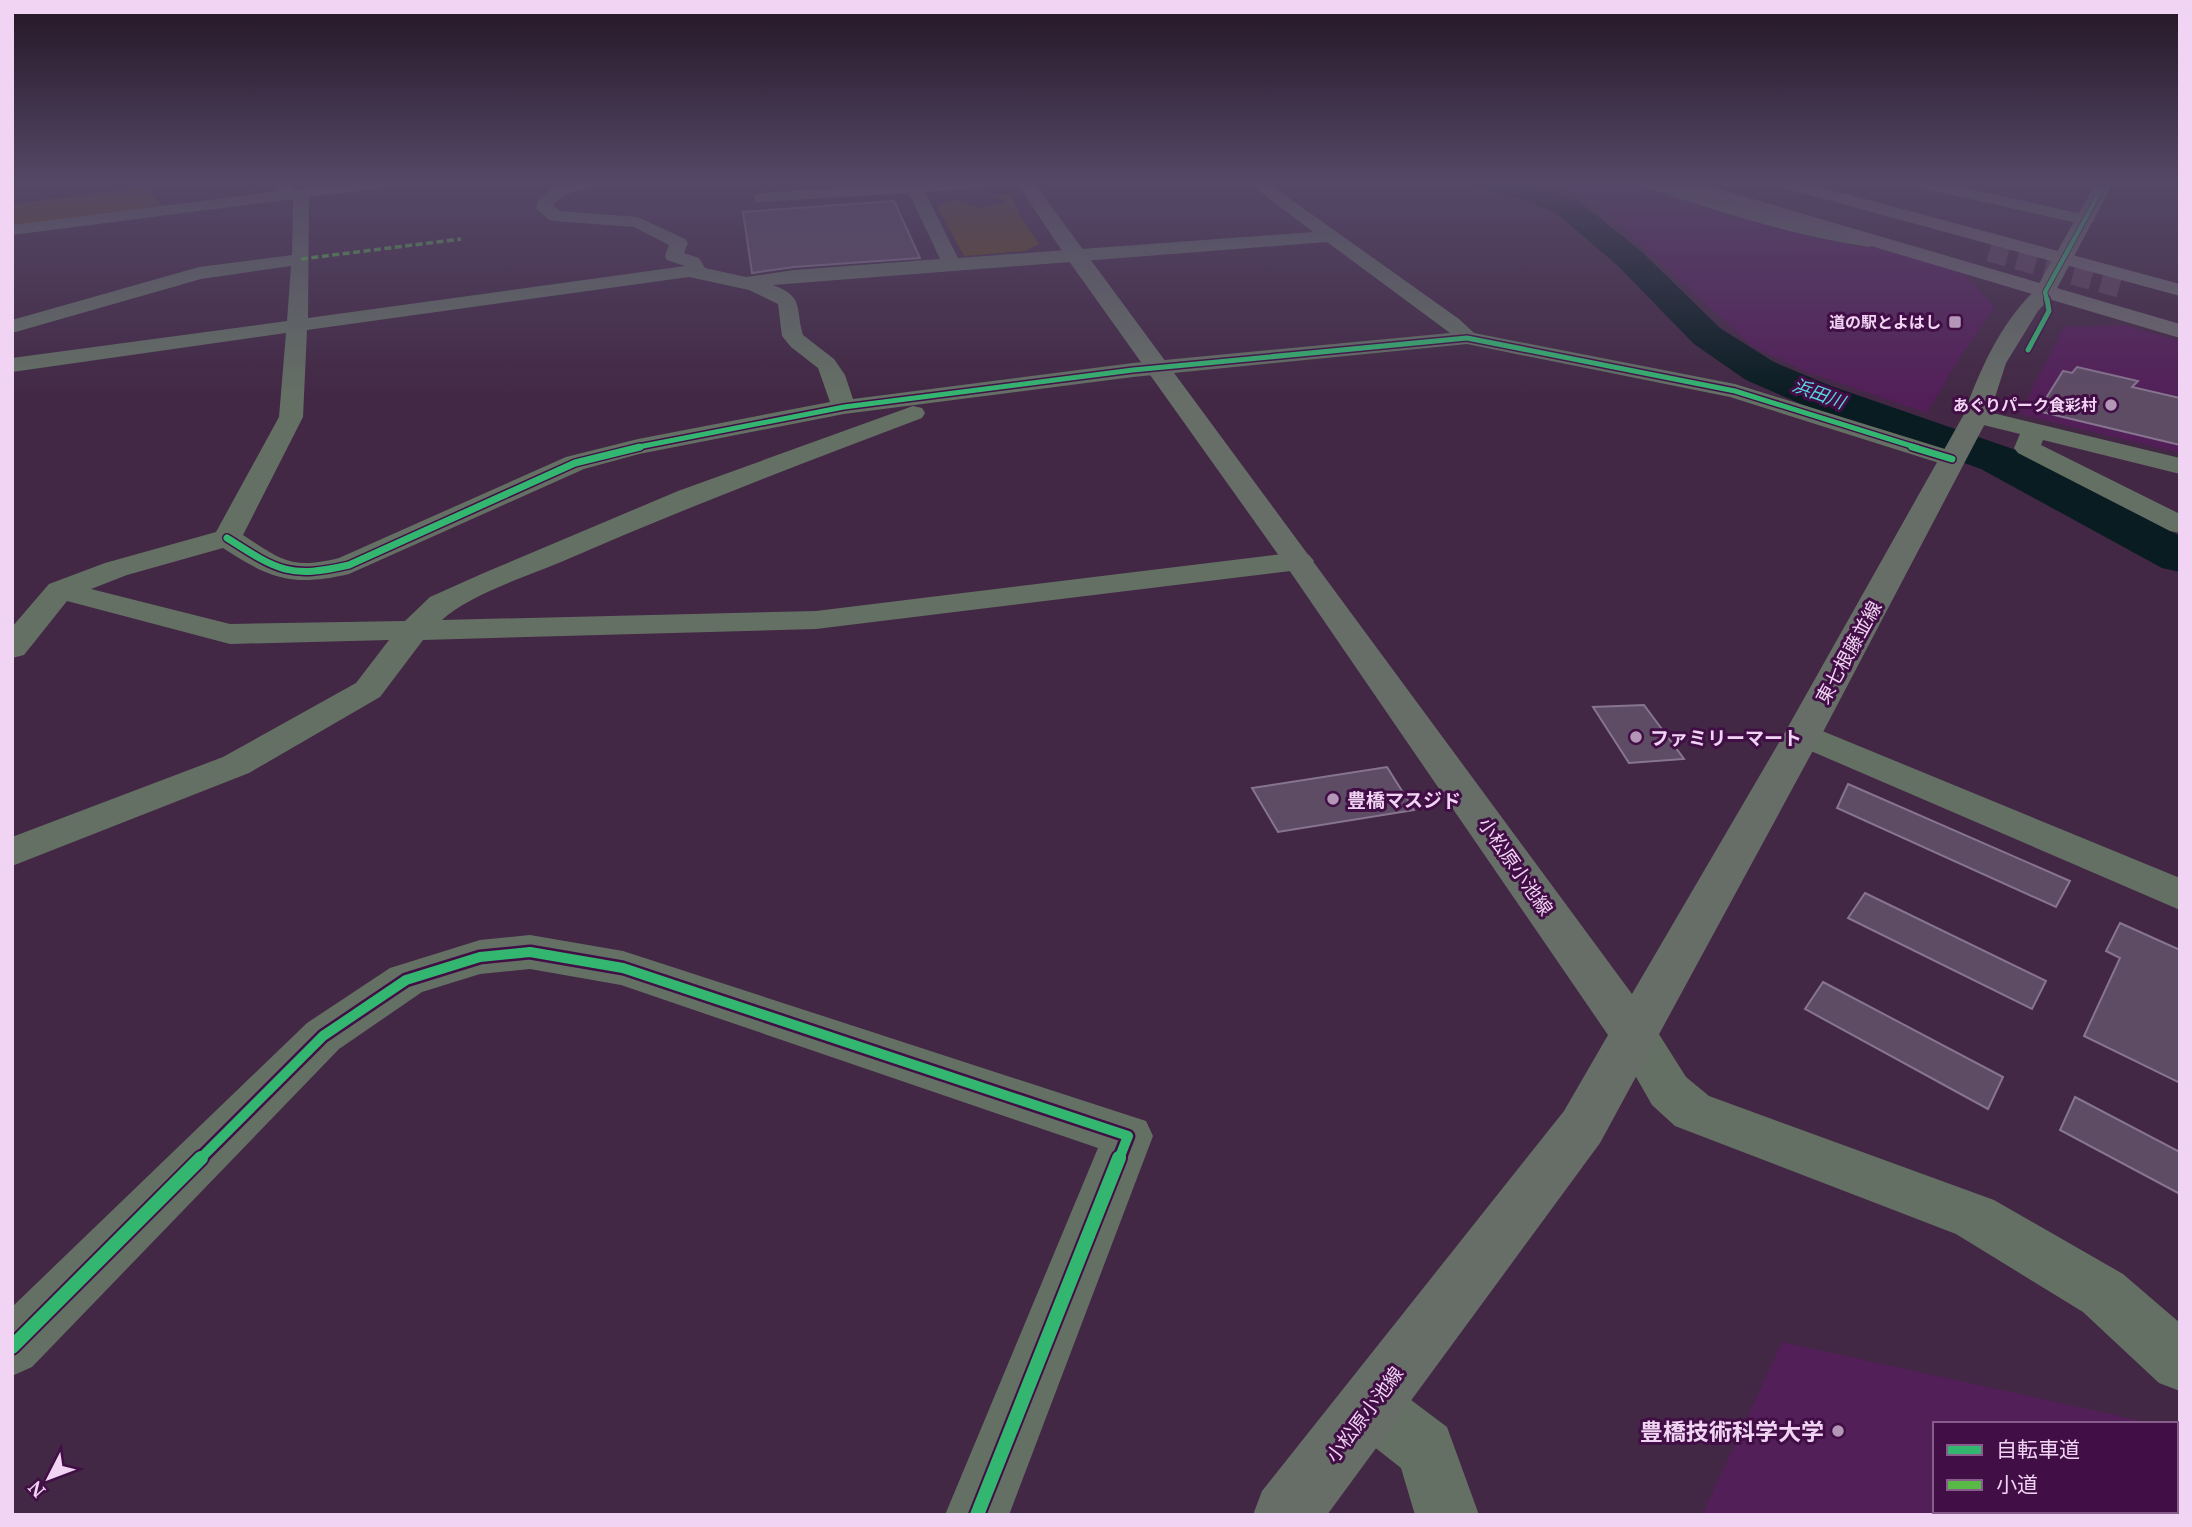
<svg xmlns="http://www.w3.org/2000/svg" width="2192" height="1527" font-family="'PT Serif','Noto Sans JP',serif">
  <rect width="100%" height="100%" fill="#422844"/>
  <g fill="#531f59">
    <polygon points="1544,183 1641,183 1859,245 1883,249 1961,271 1995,307 1957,362 1927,413 1807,372 1752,346 1634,239 1613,214 1564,188"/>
    <polygon points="2125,325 2180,341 2180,453 2019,414 2064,327"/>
    <polygon points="1782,1342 2156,1424 1935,1424 1935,1511 2176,1511 2176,1439 2180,1442 2180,1515 1702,1515"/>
  </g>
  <g fill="#634814">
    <polygon points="147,187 163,207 12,227 12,204"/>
    <polygon points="1011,194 1021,217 1039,244 1025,251 964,256 937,206 957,200 980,208 1007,201 990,195"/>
  </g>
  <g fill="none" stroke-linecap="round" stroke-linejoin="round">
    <polygon fill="#091c21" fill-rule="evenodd" points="1476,183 1529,183 1577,200 1641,251 1720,328 1774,362 1831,386 2013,449 2180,536 2180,572 2162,568 1981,469 1801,404 1746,380 1694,344 1617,265 1555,212 1506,194 1480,189"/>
  </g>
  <g fill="#5e4c65" stroke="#877590" stroke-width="2">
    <polygon points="894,201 920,258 794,267 752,273 743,212"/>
    <polygon points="2077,367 2138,381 2132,387 2180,398 2180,445 2038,411 2063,371 2072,373"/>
    <polygon points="1644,705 1684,759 1629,763 1593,707"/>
    <polygon points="1387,767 1414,810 1278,832 1252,788"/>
    <polygon points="1848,784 2070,881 2056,907 1837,808"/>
    <polygon points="1865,893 2046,981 2032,1009 1848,918"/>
    <polygon points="2120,923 2180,950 2180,1083 2084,1036 2120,958 2106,951"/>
    <polygon points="1823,982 2003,1077 1988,1109 1805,1009"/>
    <polygon points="2075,1097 2180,1152 2180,1194 2060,1130"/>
  </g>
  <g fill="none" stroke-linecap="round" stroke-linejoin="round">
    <polyline stroke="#5c425e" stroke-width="19" stroke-dasharray="19 10" stroke-linecap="butt" points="1989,252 2126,290"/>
    <g fill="#657065" fill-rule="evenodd">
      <path d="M273,183H290L295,189L341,183H389L381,188L309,197L308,318L685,266L667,260L665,256L669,245L634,227L555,221L549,220L536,208L538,201C554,182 575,183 598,183L596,186L570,193L554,203V206L560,211L638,217L685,239L688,243L684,253L699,258L705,268L746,277L794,270L940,259L909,193L756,202L754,198L756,194L762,193L905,183H991L983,188L925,192L958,258L1313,232L1249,183H1268L1459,319L1474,333L1735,384L1961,454L1965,459L1961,464L1952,467L1730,397L1467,344L1133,377L844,414L639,454L584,469L349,574C293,587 270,579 223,548L127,575L91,589L230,624L405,621L430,597L486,572L678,491L913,406L922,408L925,413L922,418C800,464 680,510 561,562C527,576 467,596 442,620L816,611L1299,552L1309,555L1314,561L1309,567L1299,570L816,629L423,640L380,697L249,773L12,866V837L223,757L356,683L389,640L230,644L67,601L24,655L12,658V627L49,584L105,563L216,532L279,417L286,333L12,372V358L287,321L291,266L201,279L12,333V320L199,267L292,255L293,199L12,235V225L279,191ZM1327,242L1450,333L1133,363L853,399L845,375L834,359L803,335C795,308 805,297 773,285ZM689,277L749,290L778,304L782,336L791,347L818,368L830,402L638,439L566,457L339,558C292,570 281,560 243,535L303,417L307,330Z"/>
      <path d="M1638,183H1664L1790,221L1870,237L1879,242L1870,247C1791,236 1716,210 1640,186Z"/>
      <polygon points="1913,183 1944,183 2086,215 2095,220 2086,225 1921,188"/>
      <polygon points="1976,409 2180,458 2180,474 2043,440 2041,445 2180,514 2180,533 2170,531 2018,453 2014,448 2020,434 1967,421 1964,416 1967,411"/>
      <polygon points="1803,723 2180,878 2180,910 1790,742 1785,734 1790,726"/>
      <polygon points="530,935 623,951 1146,1121 1153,1136 1009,1515 945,1515 1098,1148 621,985 530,969 480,974 422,992 339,1049 32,1367 12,1376 12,1307 307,1023 390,968 480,940"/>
      <polygon points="1634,1014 1650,1020 1686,1077 1709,1096 1994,1200 2123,1274 2180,1323 2180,1391 2159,1383 2083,1312 1956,1234 1675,1126 1652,1105 1611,1033 1618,1020"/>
      <polygon points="1370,1376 1391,1385 1447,1427 1479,1515 1415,1515 1401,1468 1349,1427 1340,1406 1349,1385"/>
    </g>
    <path fill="#676e68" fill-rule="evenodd" d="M1017,183H1034L1632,994L1784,734L1963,416C1981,368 1999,325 2036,289L2096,183H2113L2055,292L2038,311L2006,363L1989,416L1822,734L1600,1143L1327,1515H1253L1262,1491L1564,1111L1608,1035L1287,567L1066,257Z"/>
    <g fill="#6e6b6f" fill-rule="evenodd">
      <polygon points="1671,183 1698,183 2180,324 2180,338 1673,187"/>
      <polygon points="1778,183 1806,183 2180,284 2180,296 1780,187"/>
    </g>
    <polyline stroke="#58b947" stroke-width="3.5" stroke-dasharray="7 3.5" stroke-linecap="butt" points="301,259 461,239"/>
    <defs>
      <polyline id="cycleway-far4" points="2047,301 2045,292 2105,183"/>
      <g id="cycleway-far3">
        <polyline points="2028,350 2049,311 2047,299"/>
        <polyline points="633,448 844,407 1133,370 1467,338 1735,391 1918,448"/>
      </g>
      <g id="cycleway-far2">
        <polyline points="1912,447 1952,459"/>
        <path d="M227,538C277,570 289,579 349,565L575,463L640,447"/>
      </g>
      <polyline id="cycleway-far1" points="200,1159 323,1036 406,980 480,957 530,952 623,968 1128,1136 1119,1159"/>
      <g id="cycleway">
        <polyline points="12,1347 201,1158"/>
        <polyline points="977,1515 1119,1158"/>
      </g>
    </defs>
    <use href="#cycleway-far4" stroke="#410f46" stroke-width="6"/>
    <use href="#cycleway-far3" stroke="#410f46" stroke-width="8"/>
    <use href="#cycleway-far2" stroke="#410f46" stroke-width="10"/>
    <use href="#cycleway-far1" stroke="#410f46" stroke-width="15"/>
    <use href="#cycleway" stroke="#410f46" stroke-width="18"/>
    <use href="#cycleway-far4" stroke="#33b770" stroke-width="4.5"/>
    <use href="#cycleway-far3" stroke="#33b770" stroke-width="5"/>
    <use href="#cycleway-far2" stroke="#33b770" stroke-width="7"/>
    <use href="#cycleway-far1" stroke="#33b770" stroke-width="10"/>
    <use href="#cycleway" stroke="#33b770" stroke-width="14"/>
  </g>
  <linearGradient id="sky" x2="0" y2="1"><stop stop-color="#241625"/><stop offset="0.46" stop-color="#544867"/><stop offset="1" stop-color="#544867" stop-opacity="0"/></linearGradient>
  <rect width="2192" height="397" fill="url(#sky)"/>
  <g fill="#b497b6" stroke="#410f46" stroke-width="2.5">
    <rect x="1948" y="315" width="14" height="14" rx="3.5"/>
    <circle cx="2111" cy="405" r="7"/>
    <circle cx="1636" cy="737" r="7"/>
    <circle cx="1333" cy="799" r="7"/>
    <circle cx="1838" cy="1431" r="7"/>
  </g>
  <g text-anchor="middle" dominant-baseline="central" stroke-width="6" stroke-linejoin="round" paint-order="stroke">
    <g font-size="16" font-weight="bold" fill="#f1d3f3" stroke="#410f46" text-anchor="end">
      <text x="1941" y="322">道の駅とよはし</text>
      <text x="2097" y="405">あぐりパーク食彩村</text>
    </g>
    <g font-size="18" font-style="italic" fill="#5ad5e1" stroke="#410f46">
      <text transform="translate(1819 393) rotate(20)">浜田川</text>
    </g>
    <g font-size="19" fill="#f1d3f3" stroke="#410f46">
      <text transform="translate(1848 652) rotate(-61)">東七根藤並線</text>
      <text transform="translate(1516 866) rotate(55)">小松原小池線</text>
      <text transform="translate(1364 1414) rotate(-53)">小松原小池線</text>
    </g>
    <g font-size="19" font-weight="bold" fill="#f1d3f3" stroke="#410f46" text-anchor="start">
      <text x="1650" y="737">ファミリーマート</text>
      <text x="1347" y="799">豊橋マスジド</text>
    </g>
    <g font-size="23" font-weight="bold" fill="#f1d3f3" stroke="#410f46" text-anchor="end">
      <text x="1824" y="1431">豊橋技術科学大学</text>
    </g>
  </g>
  <rect width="2192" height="1527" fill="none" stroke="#f1d3f3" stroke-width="28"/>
  <rect x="1933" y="1422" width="245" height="91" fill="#410f46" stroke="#875d8b" stroke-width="2"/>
  <rect x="1947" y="1445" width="35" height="10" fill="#33b770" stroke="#875d8b" stroke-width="2"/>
  <text x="1996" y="1457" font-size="21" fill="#f1d3f3">自転車道</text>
  <rect x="1947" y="1480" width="35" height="10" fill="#58b947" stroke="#875d8b" stroke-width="2"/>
  <text x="1996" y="1492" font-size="21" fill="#f1d3f3">小道</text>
  <g transform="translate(49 1478) rotate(228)" stroke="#410f46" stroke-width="5" paint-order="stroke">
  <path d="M0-5L12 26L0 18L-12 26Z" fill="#f1d3f3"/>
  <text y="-10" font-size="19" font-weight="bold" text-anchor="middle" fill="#f1d3f3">N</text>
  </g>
</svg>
